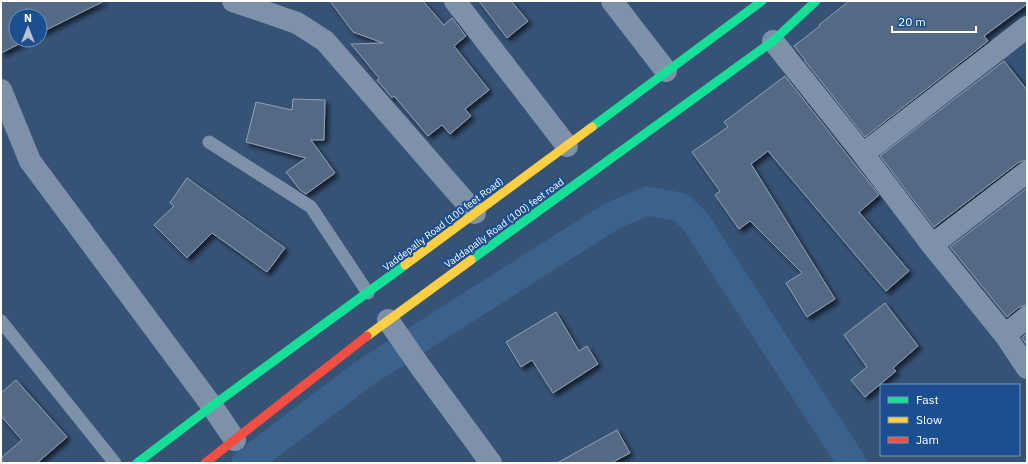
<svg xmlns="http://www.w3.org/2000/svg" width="1028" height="464" font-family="'IBM Plex Sans',sans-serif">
  <defs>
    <filter id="shadow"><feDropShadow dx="3.5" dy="3.5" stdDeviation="2" flood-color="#0009"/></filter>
  </defs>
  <rect width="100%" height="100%" fill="#365274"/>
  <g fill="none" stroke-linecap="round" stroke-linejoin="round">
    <polyline stroke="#3b618d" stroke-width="29" points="246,463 363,374 612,216 647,201 680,207 695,221 852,463"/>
  </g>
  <g fill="#526984" stroke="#92a2b6" filter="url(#shadow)">
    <polygon points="1,1 104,1 40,33 40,16 16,16 16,40 27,40 1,53"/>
    <polygon points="330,1 423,1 444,25 452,18 466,36 454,46 489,90 465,109 471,116 450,134 442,125 428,136 394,96 392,98 377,80 379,78 351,44 383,43 353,32"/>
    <polygon points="479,1 511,1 528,21 507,38"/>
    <polygon points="849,1 1027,1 1027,4 984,36 988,41 865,137 805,61 805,60 794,46 820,26 819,25"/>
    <polygon points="1004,61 1027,90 1027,160 1019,162 934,227 880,156"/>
    <polygon points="785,76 879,195 859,212 909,271 886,291 768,151 751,164 835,299 807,317 786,283 802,273 750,221 739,229 715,195 720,191 692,152 728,127 724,122"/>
    <polygon points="293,99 325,100 324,140 311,140 335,173 306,194 300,190 286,172 306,158 246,142 256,102 292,110"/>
    <polygon points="187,178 285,248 267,272 212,233 187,258 154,225 174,206 170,203"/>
    <polygon points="1027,188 1027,305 1019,307 1007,317 950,247"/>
    <polygon points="885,303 918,346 893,368 896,371 865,397 851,380 867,367 844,335"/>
    <polygon points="556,312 579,351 587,346 598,364 553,393 532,360 521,367 506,342"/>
    <polygon points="1027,333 1027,345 1022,338"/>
    <polygon points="16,380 67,437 37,463 1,463 1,458 22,440 1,416 1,393"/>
    <polygon points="617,430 630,453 611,463 557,463"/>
  </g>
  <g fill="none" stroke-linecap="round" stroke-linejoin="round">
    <g stroke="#7d92a8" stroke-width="13">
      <polyline points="209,142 311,207 368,293"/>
      <polyline points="1,321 115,463"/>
    </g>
    <g stroke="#7d92a8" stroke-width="22">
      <polyline points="233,1 297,23 325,41 475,213"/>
      <polyline points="455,1 567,146"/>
      <polyline points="612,1 666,71"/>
      <polyline points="773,41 863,154 932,245 1005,335 1027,368"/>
      <polyline points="1,90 30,161 212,406 235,440"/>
      <polyline points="863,154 1027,27"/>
      <polyline points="932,245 1027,172"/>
      <polyline points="388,320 419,365 491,463"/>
      <polyline points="1005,335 1027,317"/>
    </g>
    <g stroke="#16e098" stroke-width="9">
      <polyline points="592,127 762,1"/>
      <polyline points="471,260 773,41 816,1"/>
      <polyline points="137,463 212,406 405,265"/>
    </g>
    <g stroke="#ffcf43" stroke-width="9">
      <polyline points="405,265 592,127"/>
      <polyline points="367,336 471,260"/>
    </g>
    <polyline stroke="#f24e42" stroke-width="9" points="205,463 367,336"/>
  </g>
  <g text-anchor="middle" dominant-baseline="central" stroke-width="4" stroke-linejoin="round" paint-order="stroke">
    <g font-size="10" fill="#fff" stroke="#1b4f8f">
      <text transform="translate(504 223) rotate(-36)">Vaddapally Road (100) feet road</text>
      <text transform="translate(443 224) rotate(-37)">Vaddepally Road (100 feet Road)</text>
    </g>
  </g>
  <rect width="1028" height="464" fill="none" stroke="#ffffff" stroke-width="4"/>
  <rect x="880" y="384" width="140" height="72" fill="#1b4f8f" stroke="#7695bc"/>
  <rect x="888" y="397" width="20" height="6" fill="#16e098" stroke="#7695bc"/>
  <text x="916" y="404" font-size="12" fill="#ffffff">Fast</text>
  <rect x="888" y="417" width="20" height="6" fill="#ffcf43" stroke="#7695bc"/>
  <text x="916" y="424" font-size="12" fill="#ffffff">Slow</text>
  <rect x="888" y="437" width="20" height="6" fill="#f24e42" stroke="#7695bc"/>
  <text x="916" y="444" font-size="12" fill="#ffffff">Jam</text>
  <g transform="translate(28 28)"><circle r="19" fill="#1b4f8f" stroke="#7695bc"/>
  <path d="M0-3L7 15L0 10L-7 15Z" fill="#b9c2ce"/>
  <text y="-6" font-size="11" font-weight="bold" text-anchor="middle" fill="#ffffff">N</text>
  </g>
  <path d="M892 26v6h84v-6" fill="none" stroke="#ffffff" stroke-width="2"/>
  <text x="898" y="26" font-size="12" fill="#ffffff" stroke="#1b4f8f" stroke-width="3" paint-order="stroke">20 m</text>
</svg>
